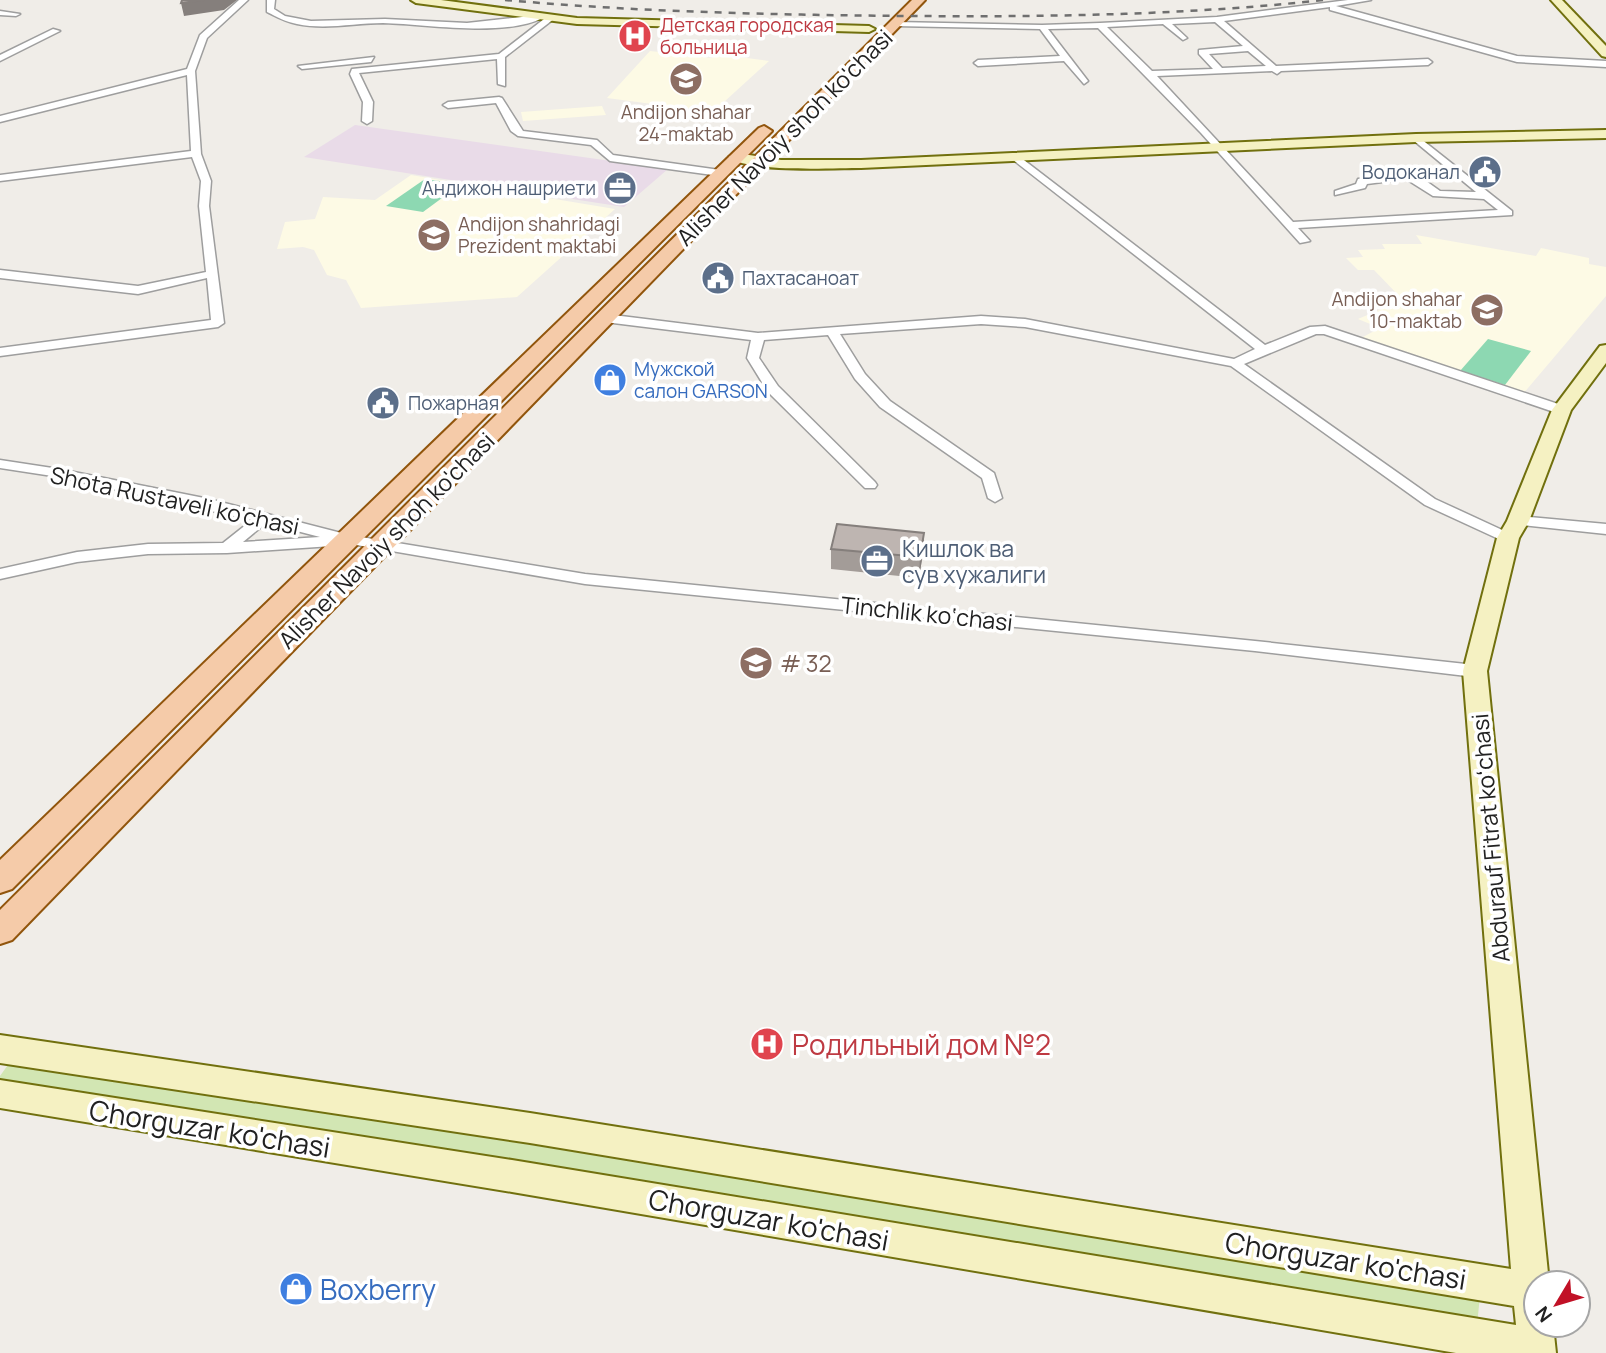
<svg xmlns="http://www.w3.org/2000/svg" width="1606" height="1353" font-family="Manrope,sans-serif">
  <rect width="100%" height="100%" fill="#f0ede8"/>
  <polygon fill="#e9dbe8" points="355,125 668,169 624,207 304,157"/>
  <g fill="#fdfae5">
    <polygon points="650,51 712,58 716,54 769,61 713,112 607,98"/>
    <polygon points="602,106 606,115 523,121 521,112"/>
    <polygon points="411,175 615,209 517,297 361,308 346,280 327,275 314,250 303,247 277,249 285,222 315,219 323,197 375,200"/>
    <polygon points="1416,235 1536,256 1541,248 1589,258 1589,264 1606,267 1606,296 1523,394 1359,339 1380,328 1358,319 1403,300 1374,270 1358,270 1346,258 1363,257 1358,250 1385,249 1382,244 1422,244"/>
  </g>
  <polygon fill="#d2e6b3" points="10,1062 1480,1296 1477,1325 0,1083 0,1076"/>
  <g fill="#8dd8b2">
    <polygon points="425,179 461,184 423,212 386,206"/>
    <polygon points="1488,339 1531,351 1505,385 1460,371"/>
  </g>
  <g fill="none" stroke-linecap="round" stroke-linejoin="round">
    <defs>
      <g id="street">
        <polygon points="239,0 248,0 207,38 195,71 201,154 211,181 209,206 224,323 218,327 0,356 0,348 211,320 207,278 138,294 0,278 0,270 138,286 206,272 199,206 201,181 192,157 0,181 0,175 191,151 187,75 0,122 0,116 187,69 200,35"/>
        <path d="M267,0H275L274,9L285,16L311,21L385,19L467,23L540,15L544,17C507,38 425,24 383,23C355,23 325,30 297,24C286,22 277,17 267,12Z"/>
        <path d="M1348,0H1371L1336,6L1517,56L1606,61V67L1517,62L1330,10V7L1224,21L1276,66L1428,59L1432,62L1428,65L1281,71L1277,74L1272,71L1157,76L1293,222L1498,210L1484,199L1433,196L1406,179L1367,184L1365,188L1335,195V191L1356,184L1358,179L1406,173L1419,176L1440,191L1476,192L1413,140L1411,138L1416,135L1512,211V215L1298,228L1310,241L1300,243L1201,133L1098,28L1048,29L1088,81L1084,84L1064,61L978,66L974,63L978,60L1060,56L1040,29L895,26L891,24L895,22L1042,25L1100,23L1217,17ZM1215,22L1243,46L1199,50V54L1213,69L1152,71L1107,27L1163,24L1183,40L1187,38L1172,24ZM1248,51L1266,66L1222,68L1209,54Z"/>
        <polygon points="0,11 20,14 16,16 0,15"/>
        <polygon points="548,16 555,18 505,57 505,86 498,84 497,59 359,73 373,102 372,121 367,124 362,121 363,102 350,74 352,69 499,54"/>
        <polygon points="53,29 60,31 0,61 0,55"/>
        <polygon points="374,57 371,62 302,69 298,66"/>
        <polygon points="499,97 502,98 523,131 597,140 613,155 720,170 725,173 720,176 610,161 591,145 518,136 511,131 496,103 448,108 443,105 448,102"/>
        <polygon points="1016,154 1265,345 1310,327 1325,326 1567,407 1567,413 1557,413 1324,334 1316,334 1244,364 1435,499 1513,535 1516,538 1513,541 1503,541 1425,505 1231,366 1025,327 981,324 840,334 865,374 890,401 994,473 1002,498 995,502 988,498 982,478 880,407 855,379 828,335 764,340 759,358 778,386 875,482 877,485 875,488 865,488 768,392 747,358 751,340 605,322 599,318 605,314 758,333 981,316 1025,319 1234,359 1255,349 1012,159 1011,157"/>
        <path d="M0,460L59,469L209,499L349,535L585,574L1255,641L1475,665L1484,671L1475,677L1255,651L585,584L339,542L332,546L227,553L148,554L77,562L0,579V569L77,552L148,544L223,543L252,520L59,477L0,468ZM266,523L320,537L243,542Z"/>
        <polygon points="1518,516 1606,524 1606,534 1513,524 1510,521 1513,518"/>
      </g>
      <g id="secondary">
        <polygon points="411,0 441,0 577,18 869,26 875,29 869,32 577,24 416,3"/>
        <polygon points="1551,0 1562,0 1606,46 1606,57 1602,56"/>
        <path d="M1606,130V138L1416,142L861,168C834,168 747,173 729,157L736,153L781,160H861L1416,134Z"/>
        <polygon points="1606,345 1606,363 1571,410 1529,521 1519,538 1487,671 1549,1283 1536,1283 1536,1325 1553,1325 1556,1353 1456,1353 512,1192 0,1108 0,1080 512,1160 1516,1325 1514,1306 530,1143 0,1063 0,1035 530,1113 1511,1269 1463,671 1497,538 1507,521 1552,410 1600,346"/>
      </g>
      <g id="primary">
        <polygon points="912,0 925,0 12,940 0,944 0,910"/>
        <polygon points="764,126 772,131 769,134 12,889 0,893 0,860 759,128"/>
      </g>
    </defs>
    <use href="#street" stroke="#9e9e9e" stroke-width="3"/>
    <use href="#secondary" stroke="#71700e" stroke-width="4"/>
    <use href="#primary" stroke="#91550c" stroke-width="4"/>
    <use href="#street" fill="#fff" fill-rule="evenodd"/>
    <use href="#secondary" fill="#f5f1c2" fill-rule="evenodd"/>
    <use href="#primary" fill="#f5cba9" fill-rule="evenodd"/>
    <path stroke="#6f6f6f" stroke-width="2.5" stroke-dasharray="7 7" stroke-linecap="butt" d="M505,0C640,12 776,15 912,16C1050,17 1187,15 1324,0"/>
  </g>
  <polygon fill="#a39c98" points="924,533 923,553 919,578 831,569 831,549"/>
  <g fill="#857f7c">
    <polygon points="204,0 237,0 224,10 184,16 181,3"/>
    <polygon points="924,533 923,553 919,578 920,557"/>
  </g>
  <g fill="#beb5b1" stroke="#857f7c" stroke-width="2">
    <polygon points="182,0 204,0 181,3"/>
    <polygon points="837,524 924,533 920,557 831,549"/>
  </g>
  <defs>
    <symbol id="hospital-disc" viewBox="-11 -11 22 22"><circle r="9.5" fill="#e0444e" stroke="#fff"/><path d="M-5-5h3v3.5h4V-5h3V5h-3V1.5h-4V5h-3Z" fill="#fff"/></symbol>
    <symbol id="school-disc" viewBox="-11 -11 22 22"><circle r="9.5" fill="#8d6e63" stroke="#fff"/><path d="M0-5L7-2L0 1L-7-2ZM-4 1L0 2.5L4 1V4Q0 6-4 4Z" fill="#fff"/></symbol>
    <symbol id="civic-disc" viewBox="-11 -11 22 22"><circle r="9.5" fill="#5c6f8a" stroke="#fff"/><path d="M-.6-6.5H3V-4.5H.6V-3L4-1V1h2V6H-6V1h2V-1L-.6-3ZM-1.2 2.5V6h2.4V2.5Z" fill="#fff"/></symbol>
    <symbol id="office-disc" viewBox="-11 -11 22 22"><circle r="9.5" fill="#5c6f8a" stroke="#fff"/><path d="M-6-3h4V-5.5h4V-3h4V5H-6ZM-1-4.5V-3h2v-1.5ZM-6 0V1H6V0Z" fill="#fff"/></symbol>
    <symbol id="shop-disc" viewBox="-11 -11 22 22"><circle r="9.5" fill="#3f7fe0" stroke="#fff"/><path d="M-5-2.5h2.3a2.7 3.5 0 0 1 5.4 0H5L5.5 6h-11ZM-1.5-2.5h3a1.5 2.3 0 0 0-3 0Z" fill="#fff"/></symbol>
  </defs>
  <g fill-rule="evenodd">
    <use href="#hospital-disc" x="616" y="17" width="38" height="38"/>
    <use href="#school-disc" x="667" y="60" width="38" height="38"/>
    <use href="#civic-disc" x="1466" y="153" width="38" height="38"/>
    <use href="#office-disc" x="601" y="169" width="38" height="38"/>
    <use href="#school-disc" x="415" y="216" width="38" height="38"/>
    <use href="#civic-disc" x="699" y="259" width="38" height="38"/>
    <use href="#school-disc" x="1468" y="291" width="38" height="38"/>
    <use href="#shop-disc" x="591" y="361" width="38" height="38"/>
    <use href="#civic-disc" x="364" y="384" width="38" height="38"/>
    <use href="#office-disc" x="858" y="542" width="38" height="38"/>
    <use href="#school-disc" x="737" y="644" width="38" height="38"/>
    <use href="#hospital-disc" x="748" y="1025" width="38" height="38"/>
    <use href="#shop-disc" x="277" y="1270" width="38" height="38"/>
  </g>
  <g text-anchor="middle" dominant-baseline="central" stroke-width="7" stroke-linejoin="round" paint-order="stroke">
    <g font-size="19" fill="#be3a42" stroke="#fff" text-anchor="start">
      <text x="660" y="25">Детская городская<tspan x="660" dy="22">больница</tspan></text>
    </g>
    <g font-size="19" fill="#785e54" stroke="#fff">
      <text x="686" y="112">Andijon shahar<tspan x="686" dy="22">24-maktab</tspan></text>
      <text x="458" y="224" text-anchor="start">Andijon shahridagi<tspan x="458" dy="22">Prezident maktabi</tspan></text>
      <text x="1462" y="299" text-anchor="end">Andijon shahar<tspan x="1462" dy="22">10-maktab</tspan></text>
    </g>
    <g font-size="19" fill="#4e5e75" stroke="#fff" text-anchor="end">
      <text x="1460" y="172">Водоканал</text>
      <text x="596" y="188">Андижон нашриети</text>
      <text x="742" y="278" text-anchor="start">Пахтасаноат</text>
      <text x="408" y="403" text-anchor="start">Пожарная</text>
    </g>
    <g font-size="19" fill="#366cbe" stroke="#fff" text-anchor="start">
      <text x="634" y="369">Мужской<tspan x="634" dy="22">салон GARSON</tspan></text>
    </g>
    <g font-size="23" fill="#212121" stroke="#fff">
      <text transform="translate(784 137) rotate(-45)">Alisher Navoiy shoh ko'chasi</text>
      <text transform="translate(175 500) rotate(12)">Shota Rustaveli ko'chasi</text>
      <text transform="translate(386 540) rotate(-45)">Alisher Navoiy shoh ko'chasi</text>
      <text transform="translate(927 613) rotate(6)">Tinchlik kо‘chasi</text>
      <text transform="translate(1490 838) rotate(-95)">Abdurauf Fitrat koʻchasi</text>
    </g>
    <g font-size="23" fill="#4e5e75" stroke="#fff" text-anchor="start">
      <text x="902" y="548">Кишлок ва<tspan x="902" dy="26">сув хужалиги</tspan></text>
    </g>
    <g font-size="23" fill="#785e54" stroke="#fff" text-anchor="start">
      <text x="780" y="663"># 32</text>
    </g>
    <g font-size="28" fill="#be3a42" stroke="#fff" text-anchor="start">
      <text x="792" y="1044">Родильный дом №2</text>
    </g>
    <g font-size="28" fill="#212121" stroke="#fff">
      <text transform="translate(210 1128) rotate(9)">Chorguzar ko'chasi</text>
      <text transform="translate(769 1219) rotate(10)">Chorguzar ko'chasi</text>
      <text transform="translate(1346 1260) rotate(9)">Chorguzar ko'chasi</text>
    </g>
    <g font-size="28" fill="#366cbe" stroke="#fff" text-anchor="start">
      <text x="320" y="1289">Boxberry</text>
    </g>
  </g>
  <g transform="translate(1557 1304) rotate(232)"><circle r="33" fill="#ffffff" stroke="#a6a6a6" stroke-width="2"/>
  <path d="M0-5L12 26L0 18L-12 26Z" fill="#c11126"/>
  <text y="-10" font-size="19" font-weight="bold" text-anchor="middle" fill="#212121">N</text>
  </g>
</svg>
